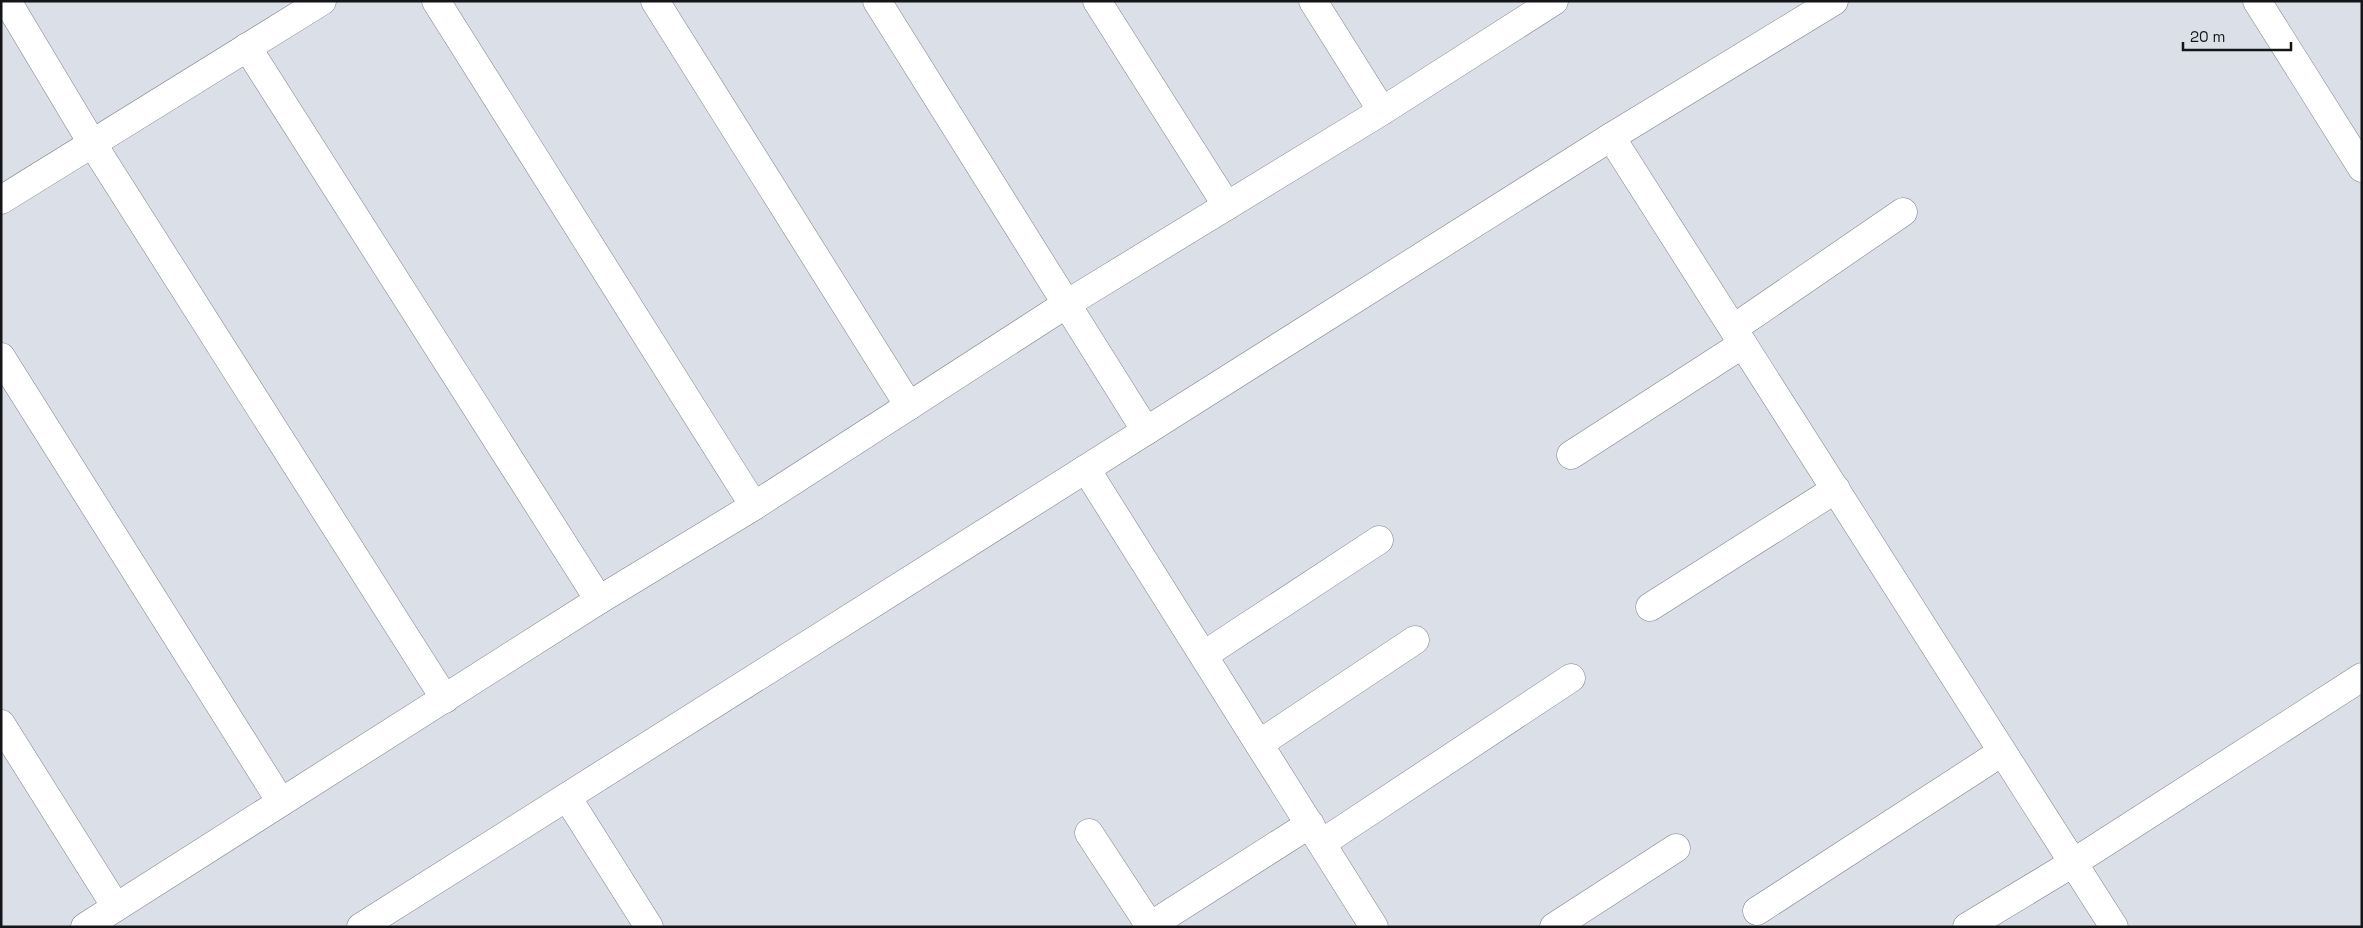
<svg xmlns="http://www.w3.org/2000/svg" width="2363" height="928" font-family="'Space Grotesk',sans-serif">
  <rect width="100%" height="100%" fill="#dbdfe8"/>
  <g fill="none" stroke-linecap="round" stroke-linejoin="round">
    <defs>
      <g id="minor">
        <polyline points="7,1 92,143 445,699"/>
        <polyline points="436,1 754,506"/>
        <polyline points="655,1 909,406"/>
        <polyline points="877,1 1146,431"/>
        <polyline points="1097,1 1227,206"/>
        <polyline points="1313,1 1382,111"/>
        <polyline points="2257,1 2362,168"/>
        <polyline points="247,47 599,600"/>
        <polyline points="1611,137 2114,927"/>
        <polyline points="1,200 322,1"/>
        <polyline points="1734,328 1903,212"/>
        <polyline points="1,357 281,802"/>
        <polyline points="1571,455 1743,344"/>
        <polyline points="1086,469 1374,927"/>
        <polyline points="1650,607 1836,489"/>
        <polyline points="1204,655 1379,540"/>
        <polyline points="1,724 116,907"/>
        <polyline points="1259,744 1415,640"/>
        <polyline points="567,797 649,927"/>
        <polyline points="1089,833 1150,926 1310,824"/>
        <polyline points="1322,843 1571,678"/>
        <polyline points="1757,911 2002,752"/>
        <polyline points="85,927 599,600 754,506 1068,303 1382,111 1554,1"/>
        <polyline points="361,927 1611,137 1834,1"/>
        <polyline points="1554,927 1676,848"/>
        <polyline points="1967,927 2073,863 2362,677"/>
      </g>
    </defs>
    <use href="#minor" stroke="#7e828a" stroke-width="29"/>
    <use href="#minor" stroke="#fff" stroke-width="28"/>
  </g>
  <rect width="2363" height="928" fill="none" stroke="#141518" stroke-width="5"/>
  <path d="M2183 42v8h108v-8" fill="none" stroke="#141518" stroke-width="2.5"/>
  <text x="2190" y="42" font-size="15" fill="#141518" stroke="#dbdfe8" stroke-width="4" paint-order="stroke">20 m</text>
</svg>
